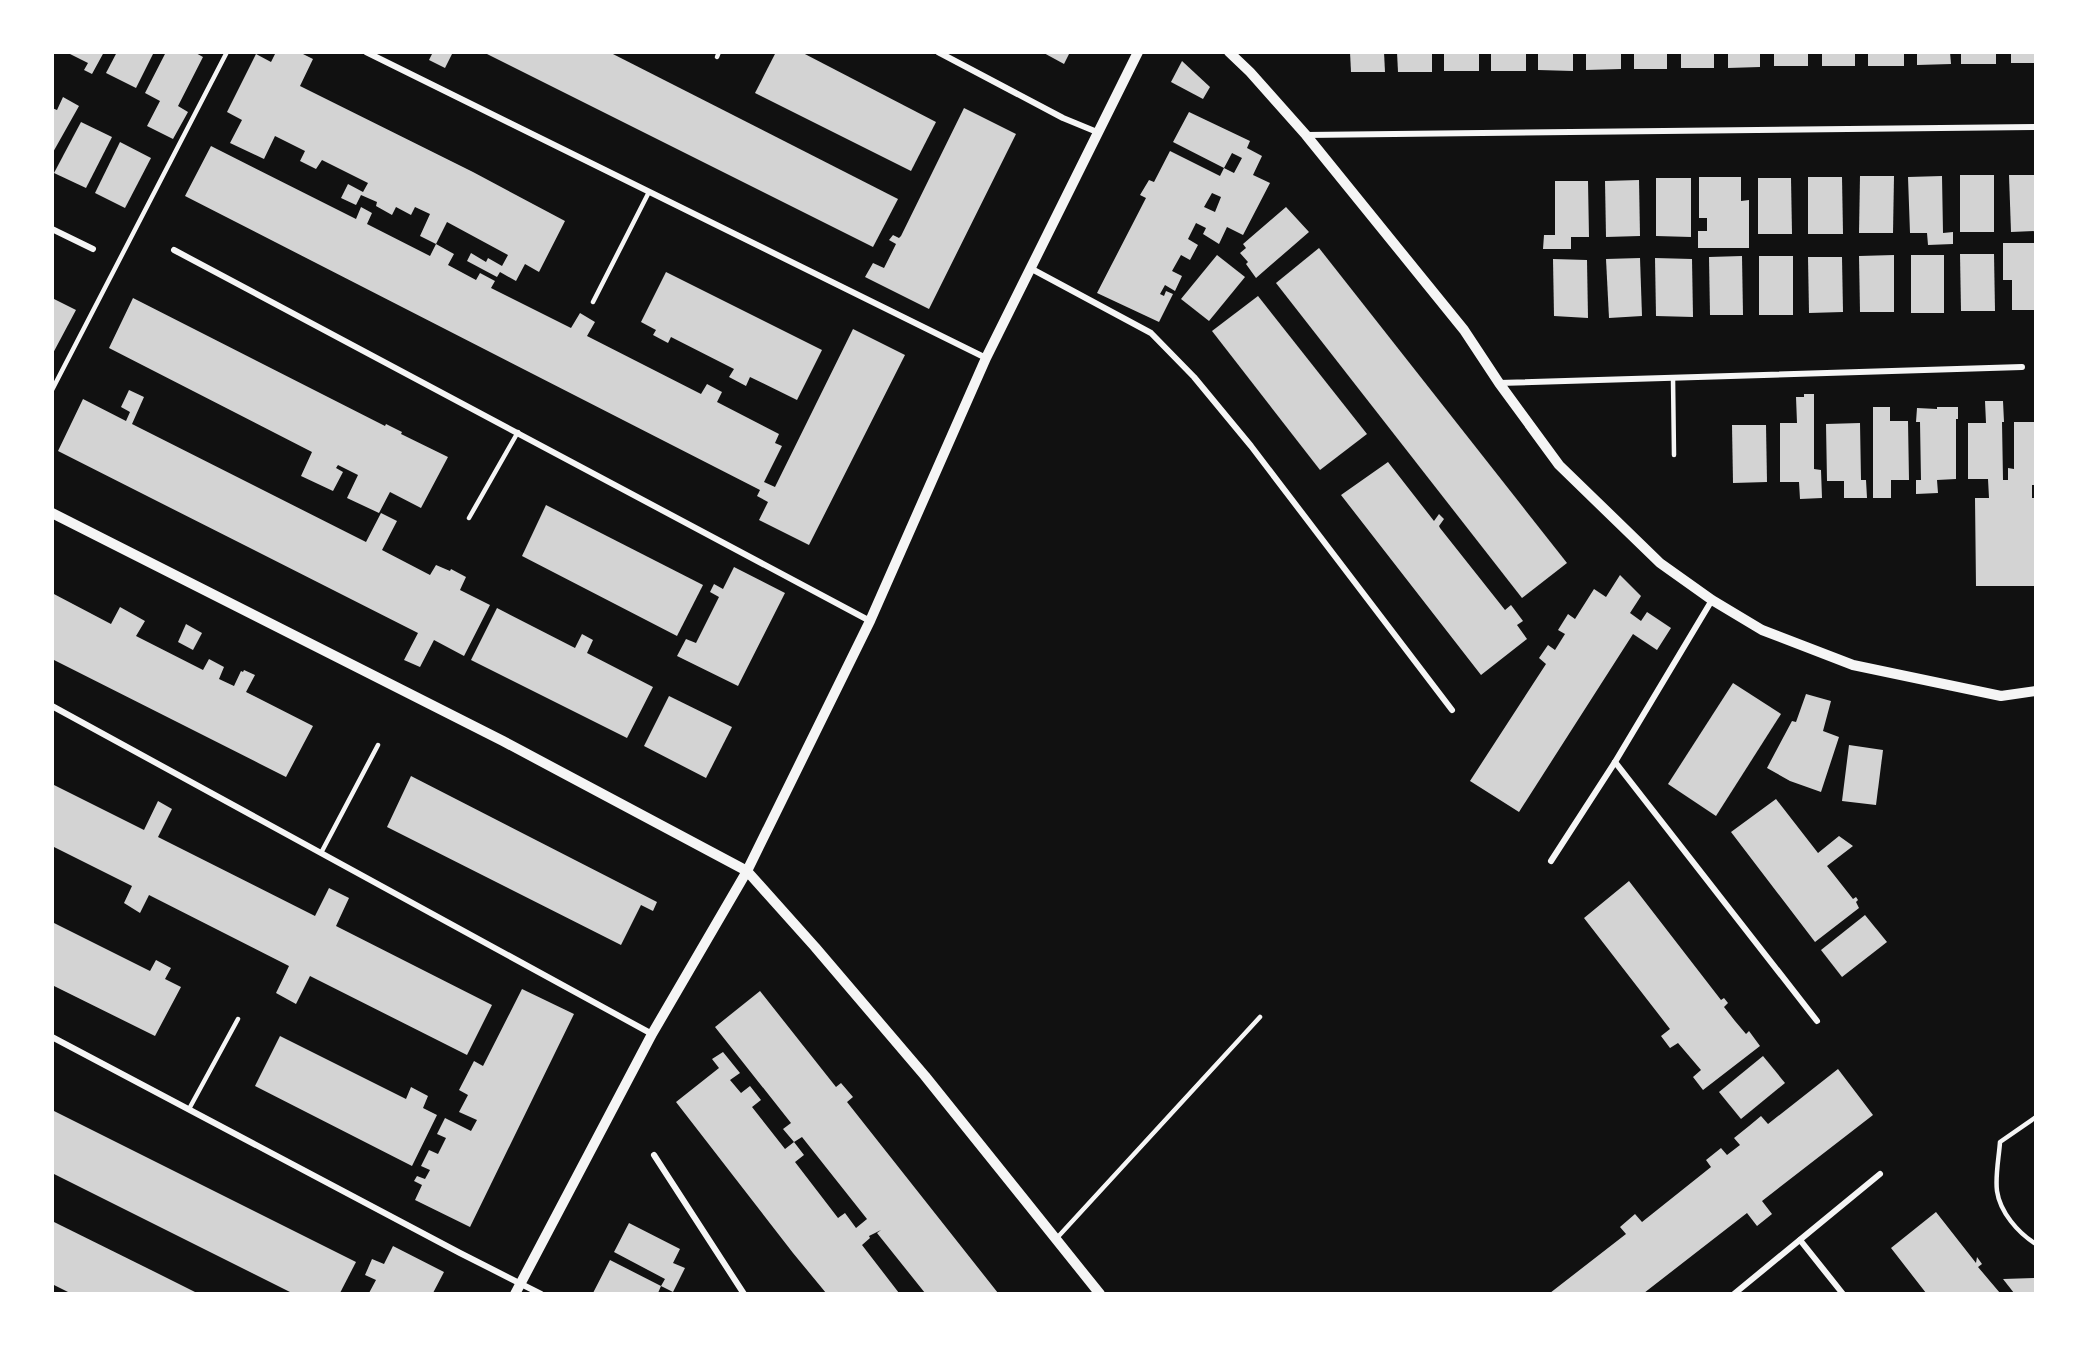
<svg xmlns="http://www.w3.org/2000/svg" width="2088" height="1346" font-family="'Fira Sans',sans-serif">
  <rect width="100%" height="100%" fill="#111"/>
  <g fill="#d3d3d3" fill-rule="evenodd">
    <polygon points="66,52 104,52 92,74 84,70 88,63"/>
    <polygon points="117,52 154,52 136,88 106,73"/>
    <polygon points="166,52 194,52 203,57 178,106 188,112 173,139 147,126 160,101 145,93"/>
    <polygon points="276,52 299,52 313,59 300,86 473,172 565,221 539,272 525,264 516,281 500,272 497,277 467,261 471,253 486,262 488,258 502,266 508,255 447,222 436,244 454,254 448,265 476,280 480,273 495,281 491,288 571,328 580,313 595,322 587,336 701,394 707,384 722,392 717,402 779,434 775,443 782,446 764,482 775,487 853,329 905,355 809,545 759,520 768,502 757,496 760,490 185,196 211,146 356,219 361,207 372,213 367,224 430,256 436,244 420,236 430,214 415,207 411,215 396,207 392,215 376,206 377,202 361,195 356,205 341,198 348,184 363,192 368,183 322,160 316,169 300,161 305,151 275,136 264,159 230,143 242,120 227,112 256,54 271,62"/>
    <polygon points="433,52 453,52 445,68 429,60"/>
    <polygon points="483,52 609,52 898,199 873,247"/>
    <polygon points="776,52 801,52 936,122 911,171 755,93"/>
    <polygon points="1042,52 1070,52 1064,64"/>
    <polygon points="1350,52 1384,52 1385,72 1351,72"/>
    <polygon points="1397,52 1432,52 1432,72 1398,72"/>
    <rect x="1444" y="52" width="35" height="19"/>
    <rect x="1491" y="52" width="35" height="19"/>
    <polygon points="1538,52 1573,52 1573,71 1538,70"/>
    <polygon points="1586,52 1621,52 1621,69 1586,70"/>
    <rect x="1634" y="52" width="33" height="17"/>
    <rect x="1681" y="52" width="33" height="16"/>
    <polygon points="1728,52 1760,52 1760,67 1728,68"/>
    <rect x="1774" y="52" width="34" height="14"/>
    <rect x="1822" y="52" width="33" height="14"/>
    <rect x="1868" y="52" width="36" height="14"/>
    <polygon points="1917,52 1950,52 1951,64 1917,65"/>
    <rect x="1961" y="52" width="35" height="12"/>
    <rect x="2011" y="52" width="25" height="11"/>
    <polygon points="1182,61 1210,87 1203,99 1171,82"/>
    <polygon points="63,97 79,106 52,154 52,108 57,110"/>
    <polygon points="964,108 1016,134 929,309 865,277 873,263 884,268 896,244 889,240 893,235 899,238 901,236"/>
    <path d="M1189,112L1250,141L1247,148L1262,156L1253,175L1270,183L1243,235L1227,227L1219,244L1203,234L1206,228L1196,223L1188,239L1198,245L1190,260L1181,255L1172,271L1182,276L1175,291L1165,285L1160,294L1164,296L1166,291L1173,294L1159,322L1097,293L1146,198L1140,195L1149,180L1154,182L1170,151L1220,176L1224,168L1234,173L1242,158L1232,153L1224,168L1173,142ZM1212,193L1221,197L1215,212L1204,207Z"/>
    <polygon points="81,122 112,137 86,188 54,173"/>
    <polygon points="120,142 151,158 125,208 95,193"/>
    <rect x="1960" y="175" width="34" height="57"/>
    <polygon points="2009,175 2036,175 2036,231 2011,232"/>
    <polygon points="1860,176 1894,176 1893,233 1859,233"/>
    <polygon points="1942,176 1943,233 1953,232 1953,244 1928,245 1927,233 1910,233 1908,177"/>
    <polygon points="1699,177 1741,177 1741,201 1749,200 1749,248 1698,248 1698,231 1707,231 1707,218 1699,218"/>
    <polygon points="1808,177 1842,177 1843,234 1808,234"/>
    <polygon points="1656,178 1691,178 1691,237 1656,236"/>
    <polygon points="1758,178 1791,178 1792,234 1758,234"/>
    <polygon points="1639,180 1640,236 1606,237 1605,181"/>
    <polygon points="1555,181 1588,181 1589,237 1571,237 1571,249 1543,249 1544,235 1555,235"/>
    <polygon points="1286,207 1309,232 1256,278 1246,264 1248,262 1240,253 1246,248 1243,244"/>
    <polygon points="2003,243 2036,243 2036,310 2012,310 2012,280 2003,280"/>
    <polygon points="1319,248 1567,563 1522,598 1276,283"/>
    <polygon points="1960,254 1994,254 1995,311 1961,311"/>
    <polygon points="1217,255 1245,277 1209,321 1181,299"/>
    <polygon points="1894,255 1894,312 1860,312 1859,256"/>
    <rect x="1911" y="255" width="33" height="58"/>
    <polygon points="1742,256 1743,315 1710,315 1709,257"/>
    <rect x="1759" y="256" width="34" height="59"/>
    <polygon points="1808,257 1842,257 1843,312 1809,313"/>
    <polygon points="1640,258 1642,316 1609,318 1606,259"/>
    <polygon points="1655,258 1692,259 1693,317 1656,316"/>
    <polygon points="1553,259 1587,260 1588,318 1554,316"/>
    <polygon points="666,272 822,350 797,400 750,377 746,386 729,377 734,369 671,337 668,343 653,335 656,330 641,322"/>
    <polygon points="1258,296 1367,434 1320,470 1212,331"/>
    <polygon points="52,298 76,310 52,355"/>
    <polygon points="133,298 385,426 386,424 402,432 401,434 448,457 421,508 390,492 379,513 347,498 358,475 338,465 336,468 343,472 333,491 301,476 312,452 109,348"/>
    <polygon points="129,390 144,397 132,424 366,542 381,513 397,521 382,550 430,575 436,565 450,571 451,569 466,577 460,590 490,605 464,656 434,640 420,667 404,660 418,633 58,451 83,399 126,421 130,412 121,407"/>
    <polygon points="1804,394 1814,394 1814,469 1821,470 1822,498 1800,499 1799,482 1780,482 1780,423 1797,423 1796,397 1804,397"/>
    <polygon points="1985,401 2003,401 2004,422 2002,422 2003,480 2008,480 2008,468 2014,469 2014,422 2036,422 2036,485 2032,485 2032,498 2036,498 2036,586 1976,586 1975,498 1989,498 1988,479 1968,479 1968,423 1986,423"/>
    <polygon points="1873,407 1890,407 1890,421 1908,421 1909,480 1891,480 1891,498 1873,498"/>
    <polygon points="1937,407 1958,407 1958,419 1956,419 1956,479 1937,480 1938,493 1916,494 1916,480 1921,480 1920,422 1916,422 1917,408 1937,409"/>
    <polygon points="1860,423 1861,480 1866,480 1867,498 1844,498 1844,481 1827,481 1826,424"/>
    <polygon points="1732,425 1766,425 1767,482 1733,483"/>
    <polygon points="1388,462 1434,521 1439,514 1444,519 1439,526 1440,528 1505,610 1511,605 1523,621 1517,625 1527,639 1481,675 1341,495"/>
    <polygon points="546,505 703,585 677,636 522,556"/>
    <polygon points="734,567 785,593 738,686 677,656 686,639 696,643 719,597 710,592 714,584 723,589"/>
    <polygon points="1620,575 1641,596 1630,613 1641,621 1647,612 1671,628 1657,650 1633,634 1519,812 1470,781 1546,664 1539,658 1548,645 1555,650 1565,634 1558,630 1568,614 1575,619 1594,589 1606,597"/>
    <polygon points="52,593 111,624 120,607 145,621 136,636 203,670 209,659 224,667 219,679 234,686 241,671 243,672 244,670 255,675 246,692 313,726 286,777 52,659"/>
    <polygon points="497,608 575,648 582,634 593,640 587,653 653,687 627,738 471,660"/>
    <polygon points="186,624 202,633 193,650 178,642"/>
    <polygon points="1733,683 1781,714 1716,816 1668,784"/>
    <polygon points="1806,694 1831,701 1823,731 1839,737 1821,792 1790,781 1767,768 1792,721 1796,722"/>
    <polygon points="669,696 732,727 706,778 644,746"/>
    <polygon points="1849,745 1883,750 1876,805 1842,801"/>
    <polygon points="411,776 657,902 653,911 641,905 621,945 387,827"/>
    <polygon points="52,784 144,830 158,801 172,809 158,837 315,916 329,888 349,898 336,926 492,1005 467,1055 310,976 296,1004 276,993 289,966 149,895 140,913 124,903 132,886 52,846"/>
    <polygon points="1776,799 1818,853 1839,836 1853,846 1827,866 1853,899 1856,897 1858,900 1856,902 1859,908 1815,942 1731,832"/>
    <polygon points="1629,881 1721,1000 1724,998 1728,1003 1724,1007 1735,1021 1746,1034 1749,1031 1760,1046 1703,1090 1693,1077 1701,1070 1678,1043 1670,1048 1661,1036 1670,1029 1584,918"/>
    <polygon points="1865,915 1887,942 1842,977 1821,950"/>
    <polygon points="52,922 150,971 156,960 171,968 165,979 181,987 155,1036 52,985"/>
    <polygon points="522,989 574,1014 470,1227 415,1200 422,1185 414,1181 417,1176 425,1179 430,1170 421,1166 429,1150 438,1154 446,1138 437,1134 445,1118 471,1131 477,1120 459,1112 468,1095 459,1090 474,1061 483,1066"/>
    <polygon points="760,991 836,1087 841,1083 853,1097 847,1102 998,1293 925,1293 877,1233 881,1230 869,1236 870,1238 862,1245 899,1293 826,1293 793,1253 676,1102 719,1068 712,1059 723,1052 740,1073 730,1080 741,1093 750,1086 761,1100 752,1107 785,1149 794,1142 804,1155 795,1162 838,1218 845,1213 856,1228 867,1219 802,1137 794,1142 783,1129 791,1123 715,1027"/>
    <polygon points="280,1036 406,1099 411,1087 428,1096 423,1108 437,1115 412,1166 255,1086"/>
    <polygon points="1763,1056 1785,1083 1741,1119 1719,1092"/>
    <polygon points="1838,1069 1873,1115 1762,1201 1772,1214 1757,1226 1747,1213 1644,1293 1550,1293 1626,1234 1620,1227 1635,1214 1642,1222 1711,1167 1706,1160 1721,1148 1727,1155 1740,1145 1734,1138 1749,1126 1761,1116 1768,1124"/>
    <polygon points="52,1110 356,1262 340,1293 292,1293 52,1173"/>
    <polygon points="1936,1212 1976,1263 1977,1257 1982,1264 1978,1267 2000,1293 1926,1293 1891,1248"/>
    <polygon points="52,1221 153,1271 197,1293 70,1293 52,1284"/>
    <polygon points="629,1223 680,1249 673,1263 685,1268 673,1292 661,1286 658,1293 593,1293 610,1260 661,1286 665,1279 614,1252"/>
    <polygon points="393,1246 444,1272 433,1293 369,1293 376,1280 365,1275 372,1259 384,1264"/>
    <polygon points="2036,1278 2036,1293 2014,1293 2003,1279"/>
  </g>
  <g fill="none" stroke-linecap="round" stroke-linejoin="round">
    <g stroke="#f5f5f5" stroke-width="4.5">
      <polyline points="717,57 719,52"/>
      <polyline points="593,302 649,192"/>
      <polyline points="1673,378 1674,455"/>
      <polyline points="52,390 227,52"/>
      <polyline points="469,518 518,432"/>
      <polyline points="321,853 378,745"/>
      <polyline points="189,1109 238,1019"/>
      <path d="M2036,1117L2000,1142C1999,1157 1995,1176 1997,1191C2000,1212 2018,1233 2036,1244"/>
      <polyline points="1056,1239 1260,1017"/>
    </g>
    <g stroke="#f5f5f5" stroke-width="6">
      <polyline points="366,52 986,358"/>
      <polyline points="938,52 1063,118 1097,132"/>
      <polyline points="1306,135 2036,127"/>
      <polyline points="52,229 93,249"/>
      <polyline points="174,250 870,621"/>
      <polyline points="1030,268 1151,333 1194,377 1251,446 1452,710"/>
      <polyline points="1499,383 2022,367"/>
      <polyline points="52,706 652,1034"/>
      <polyline points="1615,762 1817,1021"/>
      <polyline points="1551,861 1615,762 1712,600"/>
      <polyline points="52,1037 460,1253 541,1294"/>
      <polyline points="654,1155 744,1294"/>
      <polyline points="1800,1240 1843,1294"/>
      <polyline points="1734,1294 1880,1174"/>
    </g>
    <g stroke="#f5f5f5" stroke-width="10">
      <polyline points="1229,52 1250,72 1306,135 1464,330 1499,383 1559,465 1660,563 1712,600 1762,630 1853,665 2001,696 2036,691"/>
      <polyline points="52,513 503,741 747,871 815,947 925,1076 1100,1294"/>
      <polyline points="515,1294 652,1034 747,871 870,621 986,358 1138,52"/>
    </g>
  </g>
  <rect width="2088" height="1346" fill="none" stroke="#ffffff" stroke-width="108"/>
</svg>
